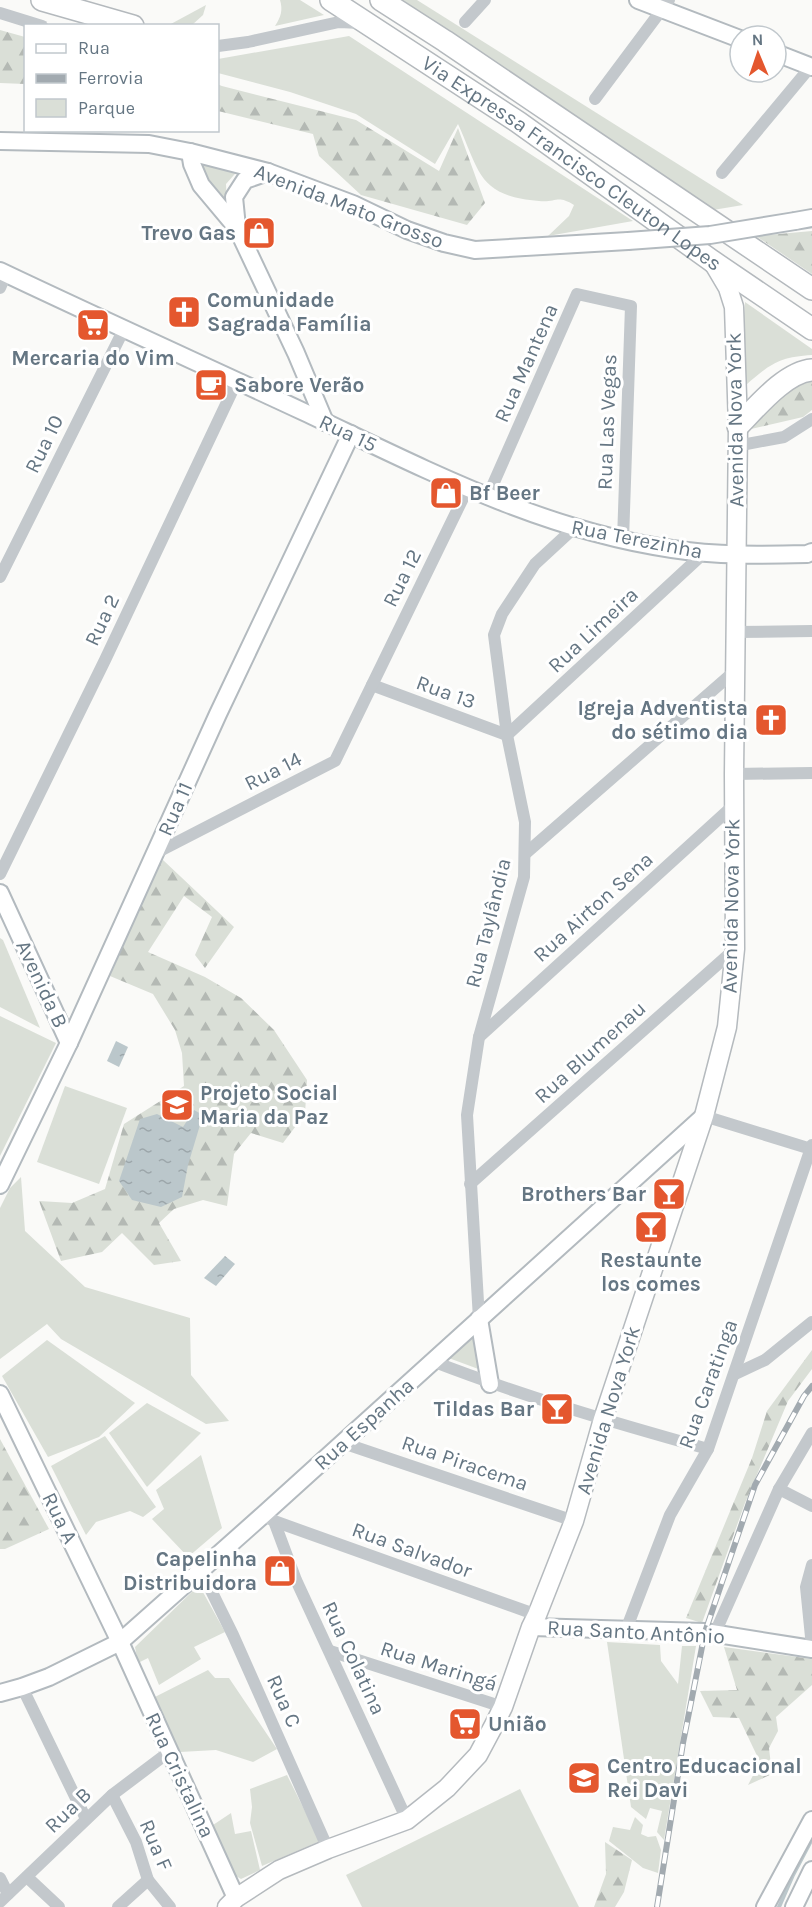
<svg xmlns="http://www.w3.org/2000/svg" width="812" height="1907" font-family="Karla,sans-serif">
  <defs>
    <pattern id="forest-firs" width="22" height="20" patternUnits="userSpaceOnUse" patternTransform="scale(1.5)"><rect width="22" height="20" fill="#dadfd7"/><path d="M5 1l3.5 6h-7zM16 11l3.5 6h-7z" fill="#b4b9b4"/></pattern>
    <pattern id="water-ripples" width="26" height="14" patternUnits="userSpaceOnUse" patternTransform="scale(1.5)"><rect width="26" height="14" fill="#bbc7cb"/><path d="M2 4q2-2 4 0t4 0M15 11q2-2 4 0t4 0" fill="none" stroke="#9ca6aa"/></pattern>
  </defs>
  <rect width="100%" height="100%" fill="#fafaf8"/>
  <g fill="#dadfd7">
    <path d="M280,0H300L324,15L275,26C281,17 283,10 280,0Z"/>
    <polygon points="394,0 417,0 743,205 707,211"/>
    <polygon points="206,5 203,15 192,25 169,25"/>
    <path d="M349,36L633,221L548,236L569,216L574,205C557,194 556,203 539,201C478,196 480,172 458,124L435,164L356,114L290,92L218,73V59Z"/>
    <polygon points="204,160 241,167 226,184 227,209 201,172"/>
    <path d="M745,302L812,349V355C779,357 770,364 746,385L742,349Z"/>
    <polygon points="0,938 3,940 40,1028 0,1007"/>
    <polygon points="0,1016 56,1043 0,1156"/>
    <polygon points="65,1086 127,1108 99,1184 37,1162"/>
    <polygon points="21,1177 25,1231 85,1287 190,1318 191,1375 229,1421 206,1424 61,1339 47,1324 0,1359 0,1208 10,1188"/>
    <polygon points="475,1330 481,1370 446,1357"/>
    <polygon points="47,1340 135,1403 99,1437 48,1457 2,1376"/>
    <polygon points="147,1403 201,1433 147,1487 109,1433"/>
    <polygon points="105,1436 156,1507 143,1517 130,1511 96,1522 86,1535 51,1466"/>
    <polygon points="201,1455 222,1528 188,1557 152,1519 164,1509 156,1490"/>
    <polygon points="199,1585 225,1632 194,1647 201,1659 159,1685 148,1658 138,1663 135,1647"/>
    <polygon points="607,1642 660,1645 661,1661 678,1684 682,1646 696,1646 664,1840 657,1832 662,1811 650,1808 646,1819 631,1807"/>
    <polygon points="208,1670 215,1678 229,1678 277,1749 253,1762 216,1750 180,1752 151,1699"/>
    <polygon points="287,1775 320,1841 262,1866 250,1823 252,1807 250,1789"/>
    <polygon points="520,1789 579,1907 362,1907 346,1875"/>
    <polygon points="231,1813 235,1834 251,1831 260,1870 241,1879 231,1873 210,1827"/>
    <polygon points="635,1817 643,1825 641,1834 648,1837 656,1836 661,1850 658,1873 643,1868 609,1841 613,1827 630,1830"/>
  </g>
  <g fill="url(#forest-firs)">
    <polygon points="0,30 25,37 25,84 0,83"/>
    <polygon points="218,85 356,120 439,171 458,128 485,203 467,225 361,195 319,156 313,134 218,111"/>
    <polygon points="812,231 812,274 756,236"/>
    <polygon points="812,379 812,410 803,417 751,429 774,395"/>
    <polygon points="163,860 234,927 205,968 195,955 212,917 184,896 148,952 205,977 241,998 274,1030 307,1080 305,1114 283,1143 251,1133 234,1154 227,1206 203,1200 174,1209 159,1223 181,1261 154,1265 122,1233 102,1252 61,1261 39,1201 72,1203 105,1189 124,1124 184,1086 182,1053 175,1030 153,994 110,976 159,863"/>
    <polygon points="812,1350 812,1369 788,1401 745,1503 702,1623 686,1618 752,1458 767,1411"/>
    <polygon points="0,1439 49,1529 5,1549 0,1549"/>
    <polygon points="724,1647 812,1659 812,1685 776,1717 778,1731 769,1748 772,1774 748,1785 760,1762 739,1718 713,1717 700,1691 737,1690"/>
    <polygon points="605,1842 632,1860 624,1892 615,1907 594,1907 606,1874"/>
  </g>
  <g fill="url(#water-ripples)">
    <polygon points="116,1041 128,1047 119,1067 107,1061"/>
    <polygon points="194,1110 203,1115 188,1165 182,1197 161,1207 132,1200 119,1181 140,1119 157,1114 183,1127"/>
    <polygon points="225,1256 235,1264 216,1286 204,1278"/>
  </g>
  <g fill="none" stroke-linecap="round" stroke-linejoin="round">
    <polyline stroke="#bbc7cb" stroke-width="4" points="779,1907 793,1875 812,1839"/>
    <defs>
      <g id="secondary">
        <polyline points="638,0 740,39"/>
        <polyline points="776,53 812,67"/>
        <polyline points="0,141 149,144 190,152 268,172 353,204 407,230 444,243 475,250 628,241"/>
        <polyline points="190,152 192,164 201,185 237,228 296,353 325,422"/>
        <polyline points="795,221 812,218"/>
        <polyline points="237,227 234,197 245,180 268,172"/>
        <path d="M0,271C101,319 203,365 304,412C423,468 540,530 672,549C717,556 762,555 807,554L812,552"/>
        <polyline points="0,893 69,1043"/>
        <polyline points="0,1185 69,1043 218,714 351,434"/>
        <polyline points="479,1319 490,1384"/>
        <polyline points="0,1394 120,1642 236,1898"/>
        <polyline points="531,1627 705,1632 812,1649"/>
        <polyline points="0,1693 22,1687 49,1677 120,1642 263,1515 704,1116"/>
        <polyline points="765,1907 812,1820"/>
        <polyline points="794,1907 812,1870"/>
      </g>
      <polyline id="primary" points="227,1907 236,1898 279,1870 328,1849 407,1820 447,1788 478,1755 494,1725 503,1707 531,1627 537,1615 574,1521 603,1419 704,1116 727,1027 735,949 734,774 738,426 734,307 728,288 712,261"/>
      <g id="highway">
        <polyline points="42,0 133,26"/>
        <path id="s1" d="M331,0L518,122L712,261L812,329"/>
        <polyline points="381,0 445,41 812,289"/>
        <path d="M738,426C756,408 785,372 812,370"/>
      </g>
    </defs>
    <use href="#secondary" stroke="#b3babf" stroke-width="20"/>
    <use href="#primary" stroke="#b5babe" stroke-width="21"/>
    <use href="#highway" stroke="#b4b9bd" stroke-width="24"/>
    <g stroke="#c3c8cc" stroke-width="12">
      <polyline points="0,13 42,26"/>
      <polyline points="465,22 485,0"/>
      <polyline points="218,46 248,42 339,22 361,23"/>
      <polyline points="595,99 669,0"/>
      <polyline points="722,173 812,65"/>
      <polyline points="0,288 6,274"/>
      <polyline points="736,446 784,437 812,419"/>
      <polyline points="487,498 577,294 631,306 623,540"/>
      <polyline points="0,577 124,329"/>
      <polyline points="736,632 812,631"/>
      <polyline points="372,685 507,735"/>
      <polyline points="507,735 704,553"/>
      <polyline points="734,774 812,773"/>
      <polyline points="154,854 335,761 468,488"/>
      <polyline points="525,854 736,670"/>
      <polyline points="0,874 105,660 237,381"/>
      <polyline points="479,1037 734,805"/>
      <polyline points="704,1116 811,1149"/>
      <polyline points="470,1184 735,949"/>
      <polyline points="479,1319 467,1115 479,1037 524,877 525,822 507,735 494,635 502,614 535,564 574,528"/>
      <path d="M432,1361C522,1396 615,1423 708,1449"/>
      <polyline points="735,1374 765,1360 812,1322"/>
      <polyline points="343,1443 574,1521"/>
      <polyline points="779,1489 812,1506"/>
      <polyline points="263,1515 274,1521 296,1580 407,1820"/>
      <polyline points="274,1521 537,1615"/>
      <polyline points="812,1565 806,1587 812,1647"/>
      <polyline points="201,1570 233,1635 328,1849"/>
      <polyline points="626,1630 670,1515 708,1449 812,1145"/>
      <polyline points="715,1633 779,1489 812,1433"/>
      <polyline points="330,1651 503,1707"/>
      <polyline points="22,1687 86,1819"/>
      <polyline points="112,1795 136,1842 148,1880 170,1907"/>
      <polyline points="27,1877 59,1907"/>
      <polyline points="0,1878 8,1894"/>
      <polyline points="0,1902 112,1795 169,1752"/>
      <polyline points="118,1907 148,1880"/>
    </g>
    <use href="#secondary" stroke="#fff" stroke-width="16"/>
    <use href="#primary" stroke="#fff" stroke-width="18"/>
    <use href="#highway" stroke="#fff" stroke-width="21"/>
    <defs>
      <polyline id="rail" points="657,1907 683,1743 705,1632 755,1485 804,1396 812,1386"/>
    </defs>
    <use href="#rail" stroke="#a2aab0" stroke-width="6"/>
    <use href="#rail" stroke="#fff" stroke-width="4" stroke-dasharray="11" stroke-linecap="butt"/>
    <defs>
      <polyline id="secondary-bridge" points="628,241 710,235 795,221"/>
    </defs>
    <use href="#secondary-bridge" stroke="#b3babf" stroke-width="20" stroke-linecap="butt"/>
    <use href="#secondary-bridge" stroke="#fff" stroke-width="16"/>
  </g>
  <defs>
    <symbol id="shop-square" viewBox="-11 -11 22 22"><rect x="-9" y="-9" width="18" height="18" rx="4" fill="#e4572e" stroke="#fff"/><path d="M-5-2.5h2.3a2.7 3.5 0 0 1 5.4 0H5L5.5 6h-11ZM-1.5-2.5h3a1.5 2.3 0 0 0-3 0Z" fill="#fff"/></symbol>
    <symbol id="church-square" viewBox="-11 -11 22 22"><rect x="-9" y="-9" width="18" height="18" rx="4" fill="#e4572e" stroke="#fff"/><path d="M-1.2-6h2.4v3.5h3.3v2.4h-3.3V6h-2.4V-.1h-3.3v-2.4h3.3Z" fill="#fff"/></symbol>
    <symbol id="supermarket-square" viewBox="-11 -11 22 22"><rect x="-9" y="-9" width="18" height="18" rx="4" fill="#e4572e" stroke="#fff"/><path d="M-6-5.5h2.5l.6 2H6L4.5 2H-2.5L-4.4-4H-6ZM-1.5 3.2a1.3 1.3 0 1 0 .1 0ZM3 3.2a1.3 1.3 0 1 0 .1 0Z" fill="#fff"/></symbol>
    <symbol id="cafe-square" viewBox="-11 -11 22 22"><rect x="-9" y="-9" width="18" height="18" rx="4" fill="#e4572e" stroke="#fff"/><path d="M-5.5-4.5H6V0H3Q3 3.5 0 3.5H-2.5Q-5.5 3.5-5.5 0ZM3-3.2v2h1.7v-2ZM-6 4.5H4V6H-6Z" fill="#fff"/></symbol>
    <symbol id="school-square" viewBox="-11 -11 22 22"><rect x="-9" y="-9" width="18" height="18" rx="4" fill="#e4572e" stroke="#fff"/><path d="M0-5L7-2L0 1L-7-2ZM-4 1L0 2.5L4 1V4Q0 6-4 4Z" fill="#fff"/></symbol>
    <symbol id="bar-square" viewBox="-11 -11 22 22"><rect x="-9" y="-9" width="18" height="18" rx="4" fill="#e4572e" stroke="#fff"/><path d="M-6-5H6L.8 .8V4.5H3.5V6h-7V4.5H-.8V.8Z" fill="#fff"/></symbol>
  </defs>
  <g fill-rule="evenodd">
    <use href="#shop-square" x="240" y="214" width="38" height="38"/>
    <use href="#church-square" x="165" y="293" width="38" height="38"/>
    <use href="#supermarket-square" x="74" y="306" width="38" height="38"/>
    <use href="#cafe-square" x="192" y="366" width="38" height="38"/>
    <use href="#shop-square" x="427" y="474" width="38" height="38"/>
    <use href="#church-square" x="752" y="701" width="38" height="38"/>
    <use href="#school-square" x="158" y="1086" width="38" height="38"/>
    <use href="#bar-square" x="650" y="1175" width="38" height="38"/>
    <use href="#bar-square" x="632" y="1208" width="38" height="38"/>
    <use href="#bar-square" x="538" y="1390" width="38" height="38"/>
    <use href="#shop-square" x="261" y="1552" width="38" height="38"/>
    <use href="#supermarket-square" x="446" y="1705" width="38" height="38"/>
    <use href="#school-square" x="565" y="1759" width="38" height="38"/>
  </g>
  <g text-anchor="middle" dominant-baseline="central" stroke-width="6" stroke-linejoin="round" paint-order="stroke">
    <g font-size="21" fill="#657683" stroke="#fff">
      <text stroke="none"><textPath href="#s1" startOffset="291">Via Expressa Francisco Cleuton Lopes</textPath></text>
      <text transform="translate(349 206) rotate(21)">Avenida Mato Grosso</text>
      <text transform="translate(526 363) rotate(-66)">Rua Mantena</text>
      <text transform="translate(735 420) rotate(-91)">Avenida Nova York</text>
      <text transform="translate(607 422) rotate(-88)">Rua Las Vegas</text>
      <text transform="translate(348 433) rotate(25)">Rua 15</text>
      <text transform="translate(44 444) rotate(-64)">Rua 10</text>
      <text transform="translate(637 539) rotate(11)">Rua Terezinha</text>
      <text transform="translate(402 578) rotate(-64)">Rua 12</text>
      <text transform="translate(102 620) rotate(-65)">Rua 2</text>
      <text transform="translate(593 630) rotate(-43)">Rua Limeira</text>
      <text transform="translate(446 692) rotate(20)">Rua 13</text>
      <text transform="translate(273 771) rotate(-27)">Rua 14</text>
      <text transform="translate(175 809) rotate(-66)">Rua 11</text>
      <text transform="translate(731 906) rotate(-89)">Avenida Nova York</text>
      <text transform="translate(593 907) rotate(-42)">Rua Airton Sena</text>
      <text transform="translate(488 923) rotate(-76)">Rua Taylândia</text>
      <text transform="translate(42 984) rotate(65)">Avenida B</text>
      <text transform="translate(590 1052) rotate(-42)">Rua Blumenau</text>
      <text transform="translate(708 1384) rotate(-70)">Rua Caratinga</text>
      <text transform="translate(608 1410) rotate(-73)">Avenida Nova York</text>
      <text transform="translate(364 1424) rotate(-42)">Rua Espanha</text>
      <text transform="translate(465 1463) rotate(19)">Rua Piracema</text>
      <text transform="translate(60 1518) rotate(64)">Rua A</text>
      <text transform="translate(412 1550) rotate(20)">Rua Salvador</text>
      <text transform="translate(636 1632) rotate(3)">Rua Santo Antônio</text>
      <text transform="translate(354 1658) rotate(65)">Rua Colatina</text>
      <text transform="translate(439 1666) rotate(18)">Rua Maringá</text>
      <text transform="translate(284 1701) rotate(66)">Rua C</text>
      <text transform="translate(180 1775) rotate(65)">Rua Cristalina</text>
      <text transform="translate(68 1810) rotate(-44)">Rua B</text>
      <text transform="translate(156 1845) rotate(67)">Rua F</text>
    </g>
    <g font-size="21" font-weight="bold" fill="#657683" stroke="#fff" text-anchor="start">
      <text x="236" y="233" text-anchor="end">Trevo Gas</text>
      <text x="207" y="300">Comunidade<tspan x="207" dy="24">Sagrada Família</tspan></text>
      <text x="93" y="358" text-anchor="middle">Mercaria do Vim</text>
      <text x="234" y="385">Sabore Verão</text>
      <text x="469" y="493">Bf Beer</text>
      <text x="748" y="708" text-anchor="end">Igreja Adventista<tspan x="748" dy="24">do sétimo dia</tspan></text>
      <text x="200" y="1093">Projeto Social<tspan x="200" dy="24">Maria da Paz</tspan></text>
      <text x="646" y="1194" text-anchor="end">Brothers Bar</text>
      <text x="651" y="1260" text-anchor="middle">Restaunte<tspan x="651" dy="24">los comes</tspan></text>
      <text x="534" y="1409" text-anchor="end">Tildas Bar</text>
      <text x="257" y="1559" text-anchor="end">Capelinha<tspan x="257" dy="24">Distribuidora</tspan></text>
      <text x="488" y="1724">União</text>
      <text x="607" y="1766">Centro Educacional<tspan x="607" dy="24">Rei Davi</tspan></text>
    </g>
  </g>
  <rect x="24" y="24" width="195" height="108" fill="#ffffff" stroke="#c1c8cd" stroke-width="1.5"/>
  <rect x="36" y="44" width="30" height="9" fill="#ffffff" stroke="#c1c8cd" stroke-width="1.5"/>
  <text x="78" y="54" font-size="18" fill="#657683">Rua</text>
  <rect x="36" y="74" width="30" height="9" fill="#a2aab0" stroke="#c1c8cd" stroke-width="1.5"/>
  <text x="78" y="84" font-size="18" fill="#657683">Ferrovia</text>
  <rect x="36" y="99" width="30" height="18" fill="#dadfd7" stroke="#c1c8cd" stroke-width="1.5"/>
  <text x="78" y="114" font-size="18" fill="#657683">Parque</text>
  <g transform="translate(758 54) rotate(358)"><circle r="28" fill="#ffffff" stroke="#c1c8cd" stroke-width="1.5"/>
  <path d="M0-4.5L10 22L0 15L-10 22Z" fill="#e4572e"/>
  <text y="-9" font-size="16" font-weight="bold" text-anchor="middle" fill="#657683">N</text>
  </g>
</svg>
